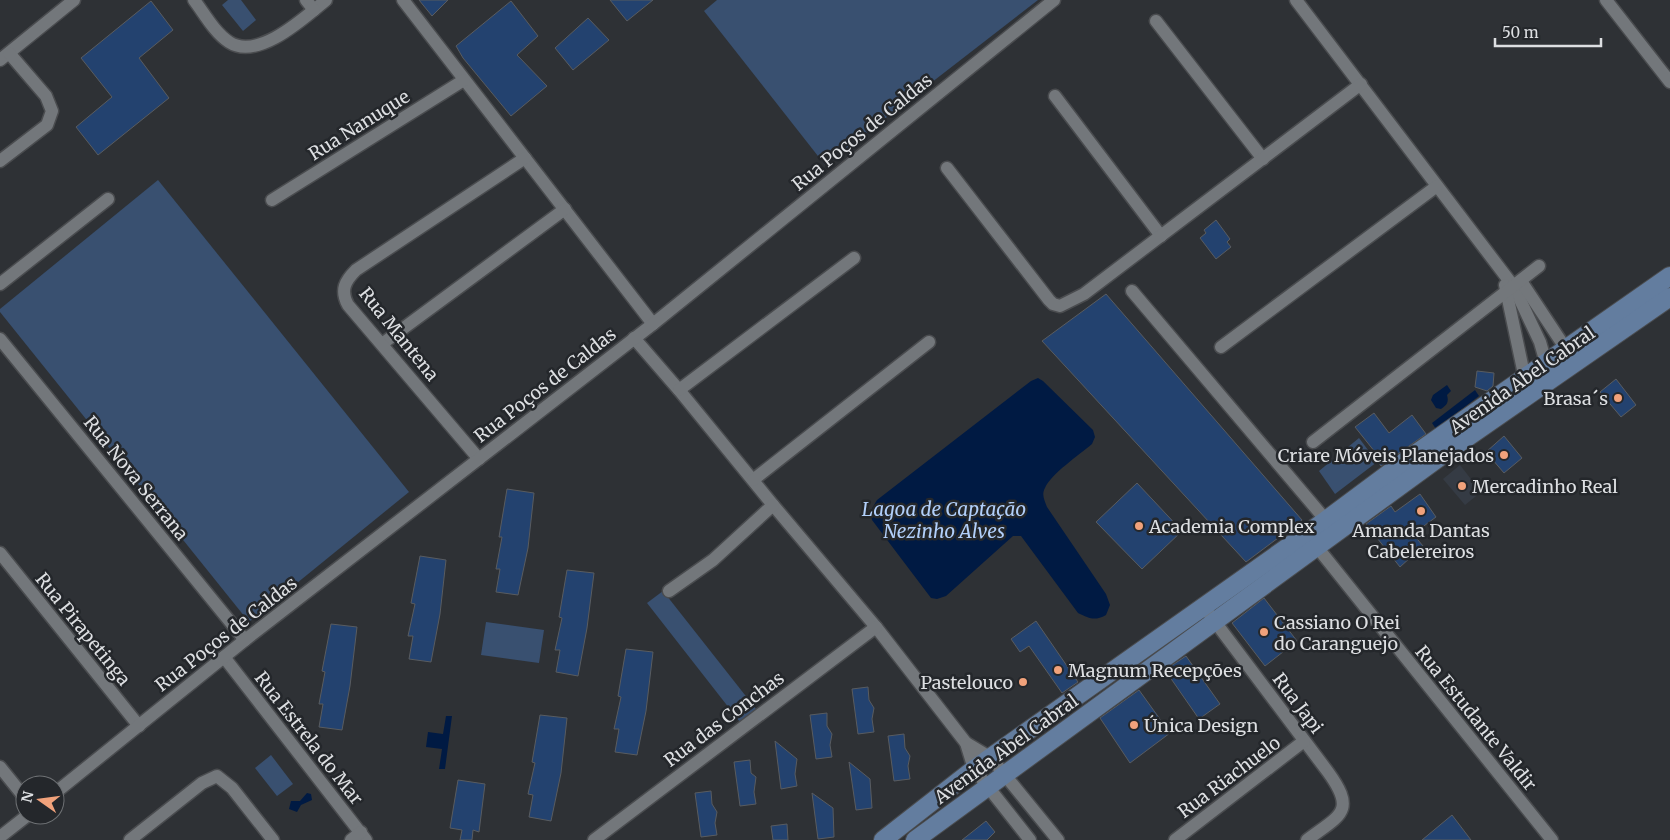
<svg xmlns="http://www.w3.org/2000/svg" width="1670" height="840" font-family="Merriweather,serif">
  <rect width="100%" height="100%" fill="#2e3135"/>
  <polygon fill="#353b44" points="1460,465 1481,492 1465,505 1443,479"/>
  <g fill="#395070">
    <polygon points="228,0 241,0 256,20 243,31 222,5"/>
    <polygon points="717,0 1038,0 825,165 704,11"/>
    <polygon points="158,180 409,492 249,622 0,312 0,309"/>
    <polygon points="1359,438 1377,462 1335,494 1319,471"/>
    <polygon points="663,591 756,709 740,722 647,603"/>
    <polygon points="486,622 544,630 539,663 481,655"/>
    <polygon points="271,755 293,784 277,796 255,768"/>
  </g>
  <g fill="#001a43">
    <path d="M1038,378L1043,381L1093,430L1095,437L1092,444C1079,455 1051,474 1045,488C1041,495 1045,501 1047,507L1106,594L1110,605L1106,615C1095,621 1090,619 1078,613L1021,536H1013L946,596L937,599L931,598L872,520L870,512L877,500L1031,381Z"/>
    <path d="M1447,385L1451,391L1447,395C1449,402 1447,405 1441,409L1436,408L1431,400L1433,395Z"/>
    <polygon points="1475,390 1479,396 1436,429 1432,423"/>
    <polygon points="446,716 452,716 445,769 439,769 442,749 426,747 428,732 443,734"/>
    <polygon points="307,793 311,794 312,800 301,805 297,812 289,809 291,801 300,801"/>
  </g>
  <g fill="#23426f" stroke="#595c60">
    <polygon points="419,0 448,0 432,16"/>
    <polygon points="610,0 653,0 627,21"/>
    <polygon points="151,1 173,30 139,58 169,98 98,155 76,127 112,97 81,58"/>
    <polygon points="511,1 538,36 517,55 547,86 511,116 463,58 456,46"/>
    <polygon points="588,18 609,40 573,70 555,48"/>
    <polygon points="1216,220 1230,239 1227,242 1231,247 1216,259 1200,238 1206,233 1204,230"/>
    <polygon points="1106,294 1302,520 1246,562 1042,341"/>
    <polygon points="1477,371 1494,373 1493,386 1487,391 1475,387"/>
    <polygon points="1616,379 1636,405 1621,417 1600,392"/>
    <polygon points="1374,413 1389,433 1412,415 1426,434 1381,466 1372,454 1375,452 1355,427"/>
    <polygon points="1504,436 1522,458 1504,473 1486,452"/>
    <polygon points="1137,483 1182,531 1142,569 1096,522"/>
    <polygon points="507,489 534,493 528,548 518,595 496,592 500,569 496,569 502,537 499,537"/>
    <polygon points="1420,494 1436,517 1413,534 1423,546 1400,567 1366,524 1391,506 1395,512"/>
    <polygon points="420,556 446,560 440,614 431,662 409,659 413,636 408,636 415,604 411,603"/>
    <polygon points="567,570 594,573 587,628 578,676 556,672 560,650 555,650 562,618 559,617"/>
    <polygon points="1264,598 1297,641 1265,666 1232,623"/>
    <polygon points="1036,621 1078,682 1062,693 1029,646 1020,652 1011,639"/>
    <polygon points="331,624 357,627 350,686 342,730 319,727 323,704 319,704 325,672 322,671"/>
    <polygon points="626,649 653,652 646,711 637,755 615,752 619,729 614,729 621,697 618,696"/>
    <polygon points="1186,656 1220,704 1199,719 1165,670"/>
    <polygon points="868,687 869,700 874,708 872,719 874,732 858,734 852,689"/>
    <polygon points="1139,690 1170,733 1130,763 1100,718"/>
    <polygon points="827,713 827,726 832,734 830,745 832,757 816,759 810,715"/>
    <polygon points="540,715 567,718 561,773 551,821 529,817 533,795 528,794 535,763 532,762"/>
    <polygon points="904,734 905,748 910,756 908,766 910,779 894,781 888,736"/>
    <polygon points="775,741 797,759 795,774 797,786 781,789"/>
    <polygon points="750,760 751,773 756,777 754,792 756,804 740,806 734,762"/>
    <polygon points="849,762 870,779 872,808 856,810"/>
    <polygon points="458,780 485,784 479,832 473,830 472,840 460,840 462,830 450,828"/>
    <polygon points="711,791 712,804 717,812 715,823 717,835 701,837 695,793"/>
    <polygon points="812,793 833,808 834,837 818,839"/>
    <polygon points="1452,815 1471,840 1422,840"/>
    <polygon points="986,821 995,832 987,840 962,840"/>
    <polygon points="787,824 788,840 773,840 771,826"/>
  </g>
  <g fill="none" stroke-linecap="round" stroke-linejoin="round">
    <defs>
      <g id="street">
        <path d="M194,0C204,13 214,32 229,42C258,61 304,18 326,0"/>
        <polyline points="306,0 314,10"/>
        <polyline points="403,0 653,324"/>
        <polyline points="1296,0 1514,287 1540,342 1546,363"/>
        <polyline points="1606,0 1670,82"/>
        <polyline points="1156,21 1263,159"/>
        <polyline points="0,60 74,0"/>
        <polyline points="1055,96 1161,236"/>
        <polyline points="0,161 47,125 52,111 46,96 9,53"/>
        <polyline points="947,168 1049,300 1053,304 1060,306 1084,294 1361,84"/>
        <polyline points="272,200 464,80"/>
        <polyline points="1521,281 1566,349"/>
        <polyline points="0,284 108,199"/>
        <polyline points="1505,285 1525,379"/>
        <polyline points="1132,291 1330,525"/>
        <polyline points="634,338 679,390 773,505 876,627 966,743 974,769 1030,840"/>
        <polyline points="0,339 245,640"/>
        <polyline points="382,344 565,209"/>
        <polyline points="1221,347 1437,186"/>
        <polyline points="679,390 854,258"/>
        <polyline points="1313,442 1539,266"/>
        <path d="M479,459L348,305C340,290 345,281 356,270L525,158"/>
        <polyline points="753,480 929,342"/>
        <polyline points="1317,547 1552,840"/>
        <polyline points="0,553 139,726"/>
        <polyline points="669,591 713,560 773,505"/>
        <path d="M1204,607L1328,772C1357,812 1340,815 1307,840"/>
        <polyline points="224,657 366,840"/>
        <polyline points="966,743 991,758 1058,840"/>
        <polyline points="0,767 25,798"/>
        <polyline points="55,793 245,640 653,324 1054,0"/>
        <polyline points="0,837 28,815"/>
        <polyline points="130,840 202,783 217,776 232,788 273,840"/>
        <polyline points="351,840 361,832"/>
        <polyline points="594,840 876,627"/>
        <polyline points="1175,840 1304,741"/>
      </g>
      <g id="secondary">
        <polyline points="883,840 974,769 1326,520 1408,459 1670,276"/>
        <polyline points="915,840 1455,446 1670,297"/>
      </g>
    </defs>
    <use href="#street" stroke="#4a4c4f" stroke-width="15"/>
    <use href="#secondary" stroke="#4a4c4f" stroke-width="20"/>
    <use href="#street" stroke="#73777b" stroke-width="12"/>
    <use href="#secondary" stroke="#637d9f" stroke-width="18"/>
  </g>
  <g fill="#f1a27b" stroke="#24272b" stroke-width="2">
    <circle cx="1618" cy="398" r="5"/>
    <circle cx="1504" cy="455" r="5"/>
    <circle cx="1462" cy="486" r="5"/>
    <circle cx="1421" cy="511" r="5"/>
    <circle cx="1139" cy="526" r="5"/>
    <circle cx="1264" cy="632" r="5"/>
    <circle cx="1058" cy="670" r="5"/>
    <circle cx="1023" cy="682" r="5"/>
    <circle cx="1134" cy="725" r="5"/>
  </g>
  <g text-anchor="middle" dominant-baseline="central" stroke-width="5" stroke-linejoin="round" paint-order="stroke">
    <g font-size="18" fill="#dddfe2" stroke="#24272b">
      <text transform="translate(359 125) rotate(-32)">Rua Nanuque</text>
      <text transform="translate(862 132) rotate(-39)">Rua Poços de Caldas</text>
      <text transform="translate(399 334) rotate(51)">Rua Mantena</text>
      <text transform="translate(1522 380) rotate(-35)">Avenida Abel Cabral</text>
      <text transform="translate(545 385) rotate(-38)">Rua Poços de Caldas</text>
      <text transform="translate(136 478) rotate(51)">Rua Nova Serrana</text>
      <text transform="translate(83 629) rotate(51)">Rua Pirapetinga</text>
      <text transform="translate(226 634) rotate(-38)">Rua Poços de Caldas</text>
      <text transform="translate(1298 703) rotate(53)">Rua Japi</text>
      <text transform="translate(1476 718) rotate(51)">Rua Estudante Valdir</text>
      <text transform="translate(724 719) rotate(-37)">Rua das Conchas</text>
      <text transform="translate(309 738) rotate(52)">Rua Estrela do Mar</text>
      <text transform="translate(1006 749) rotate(-36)">Avenida Abel Cabral</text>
      <text transform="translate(1229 777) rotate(-37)">Rua Riachuelo</text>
    </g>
    <g font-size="18" fill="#dddfe2" stroke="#24272b" text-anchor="start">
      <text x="1608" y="398" text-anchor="end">Brasa´s</text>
      <text x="1494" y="455" text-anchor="end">Criare Móveis Planejados</text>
      <text x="1472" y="486">Mercadinho Real</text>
      <text x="1149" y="526">Academia Complex</text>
      <text x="1421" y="530" text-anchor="middle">Amanda Dantas<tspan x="1421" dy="21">Cabelereiros</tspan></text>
      <text x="1274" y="622">Cassiano O Rei<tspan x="1274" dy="21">do Caranguejo</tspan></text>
      <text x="1068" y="670">Magnum Recepções</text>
      <text x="1013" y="682" text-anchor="end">Pastelouco</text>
      <text x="1144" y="725">Única Design</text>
    </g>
    <g font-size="19" font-style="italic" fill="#b1cffa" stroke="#24272b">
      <text x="944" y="509">Lagoa de Captação<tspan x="944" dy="22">Nezinho Alves</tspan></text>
    </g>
  </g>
  <g transform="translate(40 800) rotate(284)"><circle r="24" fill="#24272b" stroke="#6e7174"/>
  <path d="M0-4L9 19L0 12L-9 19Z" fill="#f1a27b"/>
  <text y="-8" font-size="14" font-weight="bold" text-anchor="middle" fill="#dddfe2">N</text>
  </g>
  <path d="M1495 38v8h106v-8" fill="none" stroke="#dddfe2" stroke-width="2.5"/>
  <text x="1502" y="38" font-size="15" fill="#dddfe2" stroke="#24272b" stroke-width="4" paint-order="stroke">50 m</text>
</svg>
